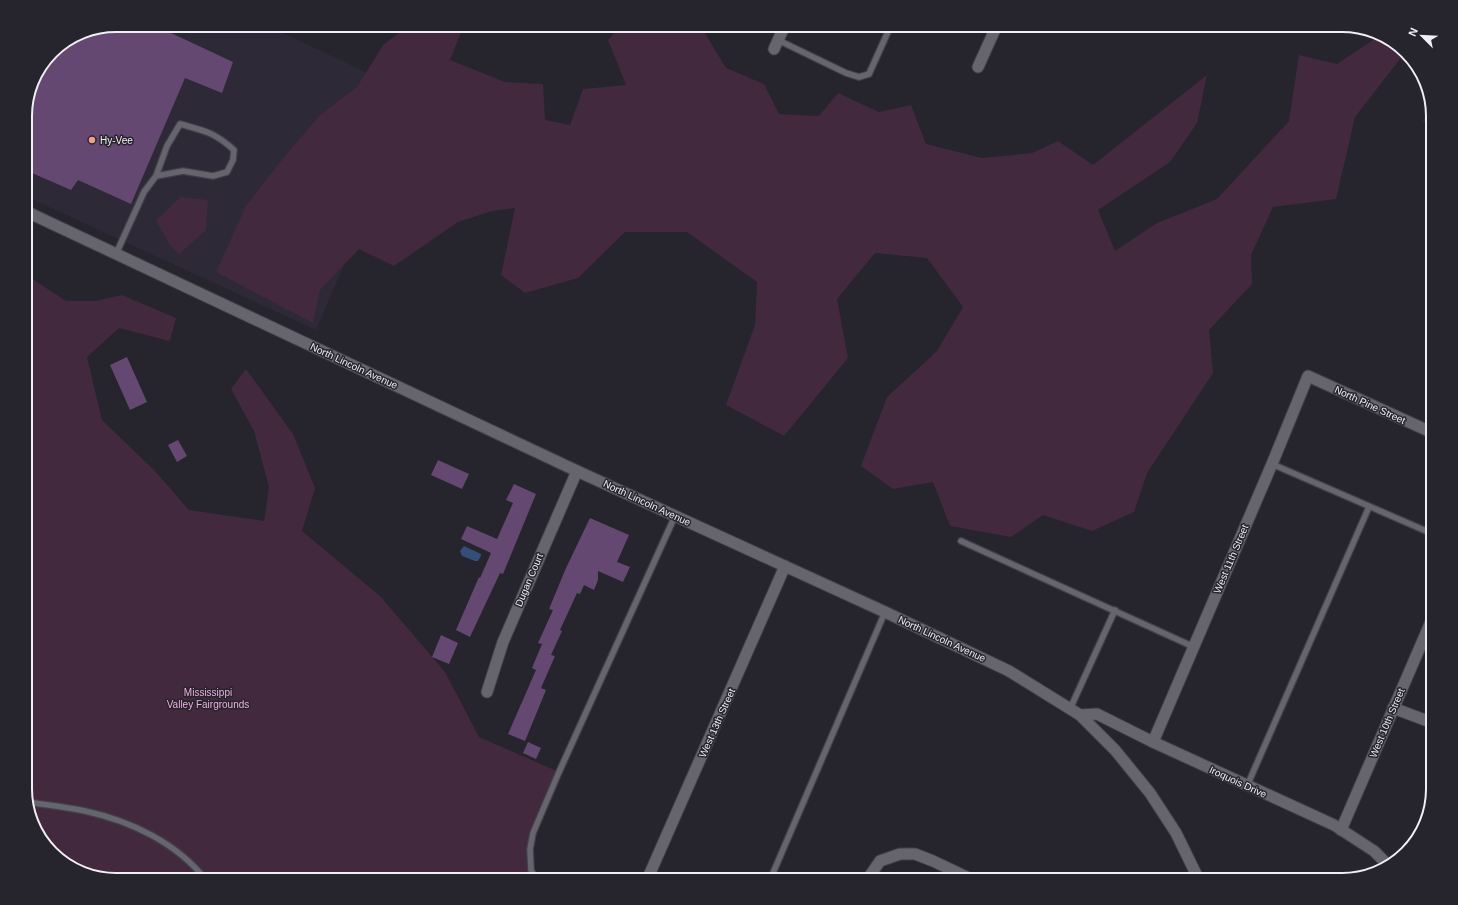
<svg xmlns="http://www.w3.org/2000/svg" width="1458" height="905" font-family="Arial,sans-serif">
  <rect width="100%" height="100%" fill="#26242c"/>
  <polygon fill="#2d2937" points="116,25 266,25 417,96 316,330 25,196 25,110 32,81 52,52 81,32"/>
  <g fill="#43293e">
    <polygon points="409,25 464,25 450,60 505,82 543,84 545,120 570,125 583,89 626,85 608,40 621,25 700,25 726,68 764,84 779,114 819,116 838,93 879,112 911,105 926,144 982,158 1032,153 1058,141 1093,165 1207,75 1197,123 1170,162 1098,210 1115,251 1157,223 1217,199 1289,121 1299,55 1337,64 1379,36 1392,40 1421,71 1422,74 1400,59 1355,117 1336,199 1273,207 1251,255 1252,284 1209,330 1213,373 1147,473 1134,512 1092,531 1043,515 1011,537 950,526 933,482 893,489 861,466 887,397 937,351 963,307 927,258 875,253 837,299 848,358 784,436 726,405 755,325 757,282 687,232 625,232 578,278 525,293 501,275 515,208 492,211 458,222 394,266 359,249 320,290 313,323 216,272 246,206 280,162 319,116 357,87 383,45"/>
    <polygon points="1429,99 1433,120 1423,122"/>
    <polygon points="181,197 208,200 206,230 179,254 169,244 156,220"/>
    <polygon points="25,274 66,301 96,301 122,295 176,318 170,341 119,328 87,357 102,420 155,471 189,510 264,521 269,487 254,431 231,389 246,369 293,434 315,488 302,531 381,597 445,672 479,737 559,772 533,833 531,870 536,880 116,880 66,865 37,834 25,795"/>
  </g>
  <polygon fill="#344e76" points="464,546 481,554 481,556 478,561 475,561 462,556 460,551"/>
  <g fill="#654871">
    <polygon points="116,25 154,25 233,62 222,93 185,78 131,204 78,180 71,190 25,170 25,110 32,81 52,52 81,32"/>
    <polygon points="127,357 147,402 130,410 110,365"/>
    <polygon points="178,440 187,456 177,462 168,445"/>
    <polygon points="438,460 469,474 462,489 431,475"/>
    <polygon points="514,484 536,494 503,574 500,573 470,637 456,630 479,577 480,578 491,553 461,539 467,526 497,539 513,503 506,500"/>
    <polygon points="590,518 629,535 617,562 630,567 623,582 598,571 598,580 594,590 584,585 580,594 577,593 560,630 562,631 551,655 555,656 541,688 546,690 525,741 508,734 536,670 532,668 542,644 538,643 553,610 549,609 566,568"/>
    <polygon points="441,635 458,643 449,664 432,657"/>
    <polygon points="528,742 541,748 536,759 523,753"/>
  </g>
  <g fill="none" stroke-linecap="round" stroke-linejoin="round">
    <defs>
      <g id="service">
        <polyline points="778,40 846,73 859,77 869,74 891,25"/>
        <path d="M116,254L144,192L156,176L183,171L213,176L227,172L233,160L234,150C214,132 205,131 180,124L167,146L156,176"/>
        <polyline points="1272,464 1433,534"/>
        <polyline points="961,541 1194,647"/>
        <polyline points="1070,709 1115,610"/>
        <polyline points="1247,786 1369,507"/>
        <path d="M27,802C47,805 66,807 85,811C131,821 177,843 206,880"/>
        <polyline points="536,880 531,870 530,849 533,833 559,772 675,516"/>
        <polyline points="770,880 885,612"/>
      </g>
      <g id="minor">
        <polyline points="774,49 785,25"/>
        <polyline points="978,67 997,25"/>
        <polyline points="487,692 503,642 577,471"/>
        <polyline points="1393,708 1433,723"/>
        <polyline points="1080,715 1097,714 1153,742 1334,825 1374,851 1389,866"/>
        <polyline points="1153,742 1272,464 1308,376 1433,433"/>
        <polyline points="1341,830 1433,617"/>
        <polyline points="647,880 785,566"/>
        <polyline points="867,880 880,861 900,854 915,854 933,861 973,880"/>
      </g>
      <polyline id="tertiary" points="25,211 577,471 885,612 1009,671 1080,715 1115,750 1150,793 1176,833 1199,880"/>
    </defs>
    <use href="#service" stroke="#404046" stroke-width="8"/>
    <use href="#minor" stroke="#404046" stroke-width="13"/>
    <use href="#tertiary" stroke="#404046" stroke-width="13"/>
    <use href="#service" stroke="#66646e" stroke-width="5.5"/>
    <use href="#minor" stroke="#66646e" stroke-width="11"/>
    <use href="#tertiary" stroke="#66646e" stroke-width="11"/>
  </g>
  <circle fill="#f49d8b" stroke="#26242c" stroke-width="1.5" cx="92" cy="140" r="4"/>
  <g text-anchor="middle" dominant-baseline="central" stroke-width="3" stroke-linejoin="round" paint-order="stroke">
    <g font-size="10" fill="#f0eff4" stroke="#26242c" text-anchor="start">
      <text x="100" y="140">Hy-Vee</text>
    </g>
    <g font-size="10" fill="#f0eff4" stroke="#26242c">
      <text transform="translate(354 366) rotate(25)">North Lincoln Avenue</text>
      <text transform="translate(1370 405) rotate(25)">North Pine Street</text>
      <text transform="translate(647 503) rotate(25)">North Lincoln Avenue</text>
      <text transform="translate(1231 559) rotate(-67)">West 11th Street</text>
      <text transform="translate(529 580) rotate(-67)">Dugan Court</text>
      <text transform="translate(942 639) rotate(25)">North Lincoln Avenue</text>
      <text transform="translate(717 723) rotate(-66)">West 13th Street</text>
      <text transform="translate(1387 723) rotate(-67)">West 10th Street</text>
      <text transform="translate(1238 782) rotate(25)">Iroquois Drive</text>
    </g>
    <g font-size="10" fill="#f1ade1" stroke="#26242c">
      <text x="208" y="692">Mississippi<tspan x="208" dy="12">Valley Fairgrounds</tspan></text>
    </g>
  </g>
  <path d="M0 0H1458V905H0ZM116 32H1342A84 84 0 0 1 1426 116V789A84 84 0 0 1 1342 873H116A84 84 0 0 1 32 789V116A84 84 0 0 1 116 32Z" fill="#26242c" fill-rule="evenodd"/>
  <path fill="none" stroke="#f0eff4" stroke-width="2" d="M116 32H1342A84 84 0 0 1 1426 116V789A84 84 0 0 1 1342 873H116A84 84 0 0 1 32 789V116A84 84 0 0 1 116 32Z"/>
  <g transform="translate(1422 36) rotate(294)" stroke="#26242c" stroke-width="3" paint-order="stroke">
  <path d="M0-3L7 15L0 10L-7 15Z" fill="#f0eff4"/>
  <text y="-6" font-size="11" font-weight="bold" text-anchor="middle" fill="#f0eff4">N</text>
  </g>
</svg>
